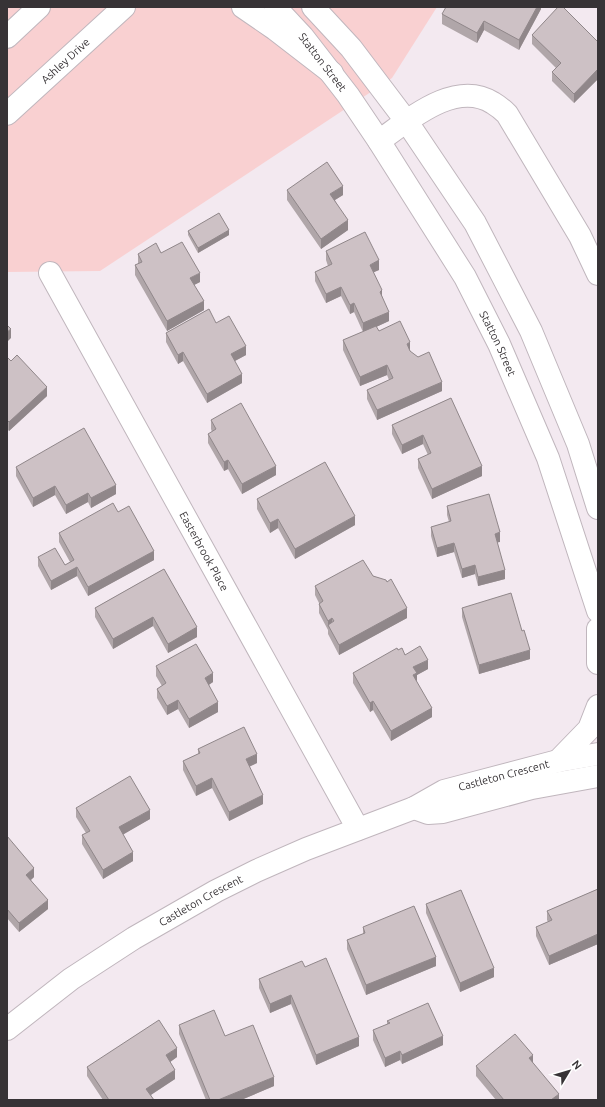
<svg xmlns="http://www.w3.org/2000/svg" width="605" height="1107" font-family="Ubuntu,sans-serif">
  <rect width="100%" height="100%" fill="#f3e9f0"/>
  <polygon fill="#f9d0d1" points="7,7 437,7 392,78 100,271 7,272"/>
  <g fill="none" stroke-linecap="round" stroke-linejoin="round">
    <defs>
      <g id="minor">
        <path id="s1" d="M275,7L303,37L348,95L379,141L465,277L499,344L548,458L598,611"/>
        <polyline points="313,7 351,48 407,122 475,223 531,331 578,444 598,508"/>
        <path d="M379,141C409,120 455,79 493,103C498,106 503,110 507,114L580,236L598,274"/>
        <path id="s2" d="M50,273L358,829"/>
        <polyline points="598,629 598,663"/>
        <polyline points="558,761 589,729 598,706"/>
        <polyline points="414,808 428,813 443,812 532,788 598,776"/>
        <path id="s3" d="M7,1029L71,979L134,938L216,891L256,871L306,849L414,808L444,791L558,761L598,754"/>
      </g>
      <g id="major">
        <polyline points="243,7 275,29 332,73"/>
        <polyline points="7,37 39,7"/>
        <path id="s4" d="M7,114L124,7"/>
      </g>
    </defs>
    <use href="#minor" stroke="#c0b6bd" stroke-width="24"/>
    <use href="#major" stroke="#c0b6bd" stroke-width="24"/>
    <use href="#minor" stroke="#fff" stroke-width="22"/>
    <use href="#major" stroke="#fff" stroke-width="22"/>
  </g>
  <g fill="#b0a6a9">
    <polygon points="541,7 541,9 519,50 484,30 477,43 442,24 442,14"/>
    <polygon points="532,35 598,42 598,79 574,103 552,81 552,72 556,68 532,44"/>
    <polygon points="287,190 343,195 335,200 348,230 321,249 287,200"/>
    <polygon points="188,231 229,235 198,253 188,235"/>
    <polygon points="326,251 379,270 373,272 382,296 389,321 376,327 379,331 410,351 442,391 377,420 367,399 367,390 389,380 387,375 360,386 343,350 343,340 363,332 354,312 350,314 341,296 326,303 315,281 315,272 328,266 326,260"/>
    <polygon points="161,253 200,282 194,285 204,310 167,331 135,275 135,265 138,264 138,254"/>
    <polygon points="216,323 246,355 235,361 242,383 207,403 183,361 178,364 166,342 166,333"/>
    <polygon points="7,357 47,396 9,431 7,429"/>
    <polygon points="451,398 482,476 432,499 418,468 418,459 428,455 423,444 402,454 392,434 392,425"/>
    <polygon points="211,420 276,475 242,494 228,469 224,471 208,443 208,434 212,432 211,429"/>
    <polygon points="16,467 116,494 91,508 88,502 66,514 55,495 33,507 16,476"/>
    <polygon points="257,499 355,525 295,559 278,528 270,533 257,509"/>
    <polygon points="447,506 500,542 497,542 505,579 478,586 475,574 462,578 454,552 437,557 431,536 431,527 449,522 447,515"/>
    <polygon points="118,512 154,560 88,596 77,576 51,590 38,566 38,557 65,565 70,562 59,542 59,533"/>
    <polygon points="164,569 197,637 168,653 153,626 113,649 95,617 95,608"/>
    <polygon points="373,576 407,618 339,655 328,634 328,630 319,613 319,603 315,595 315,586"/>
    <polygon points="462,608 530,659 479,674 462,617"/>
    <polygon points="398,650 428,669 417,675 417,682 432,717 391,741 373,710 370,712 353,683 353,673"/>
    <polygon points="156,666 213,682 209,685 218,712 189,728 178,709 167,715 157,698 157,689 162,686 156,676"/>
    <polygon points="198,749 257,763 249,767 263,804 229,821 212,788 196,796 183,770 183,761 198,754"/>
    <polygon points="76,808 150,819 123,834 133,861 103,879 82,844 82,835 86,833 76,817"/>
    <polygon points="7,836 34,877 31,880 48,909 19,932 7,918"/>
    <polygon points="598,889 598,944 549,965 536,936 536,927 548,922 547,920 547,911"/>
    <polygon points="426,904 494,977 460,992 426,913"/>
    <polygon points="363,927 436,966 366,995 347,949 347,940 363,934"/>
    <polygon points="305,967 359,1046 316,1065 291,1004 270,1013 259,988 259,979"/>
    <polygon points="387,1021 443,1045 402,1064 400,1060 385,1067 373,1040 373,1030 387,1025"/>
    <polygon points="179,1025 225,1036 274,1086 241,1100 206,1100 179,1034"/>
    <polygon points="177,1057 170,1062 175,1079 151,1095 154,1100 103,1100 87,1076 87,1067"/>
    <polygon points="533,1063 559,1100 496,1100 476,1076 476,1066"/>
  </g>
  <g fill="#90878a">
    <polygon points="537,7 541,7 541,9 519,50 519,40"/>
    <polygon points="484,21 484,30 477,43 477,33"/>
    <polygon points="598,69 598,79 574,103 574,94"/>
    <polygon points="343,186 343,195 330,203 330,194"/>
    <polygon points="348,220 348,230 321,249 321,239"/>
    <polygon points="229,230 229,235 198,253 198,248"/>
    <polygon points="379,260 379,270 370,274 370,265"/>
    <polygon points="200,273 200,282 190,287 190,278"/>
    <polygon points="341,287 341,296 326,303 326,294"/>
    <polygon points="382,290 382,299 380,292"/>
    <polygon points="204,301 204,310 167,331 167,321"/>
    <polygon points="354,303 354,312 350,314 350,305"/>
    <polygon points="389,312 389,321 363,333 363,323"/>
    <polygon points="11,329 11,338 7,342 7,332"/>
    <polygon points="410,342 410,352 407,344"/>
    <polygon points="246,346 246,355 231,363 231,354"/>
    <polygon points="183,352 183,361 178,364 178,355"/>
    <polygon points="387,365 387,375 360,386 360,377"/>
    <polygon points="242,374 242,383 207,403 207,394"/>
    <polygon points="442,382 442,391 377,420 377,410"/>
    <polygon points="47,387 47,396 9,431 9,422"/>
    <polygon points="423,435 423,444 402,454 402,445"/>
    <polygon points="228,460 228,469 224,471 224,462"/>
    <polygon points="276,466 276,475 242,494 242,484"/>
    <polygon points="482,466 482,476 432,499 432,489"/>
    <polygon points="116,485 116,494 91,508 91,498"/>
    <polygon points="55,486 55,495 33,507 33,498"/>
    <polygon points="88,493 88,502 66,514 66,505"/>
    <polygon points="355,516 355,525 295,559 295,549"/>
    <polygon points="278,519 278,528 270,533 270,523"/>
    <polygon points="500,532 500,542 495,543 495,534"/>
    <polygon points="454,543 454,552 437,557 437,548"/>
    <polygon points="154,551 154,560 88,596 88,587"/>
    <polygon points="475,565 475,574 462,578 462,569"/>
    <polygon points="77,567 77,576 51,590 51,581"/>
    <polygon points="505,570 505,579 478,586 478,577"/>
    <polygon points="407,608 407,618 339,655 339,645"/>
    <polygon points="153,617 153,626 113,649 113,639"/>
    <polygon points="332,618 332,628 328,626 328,621"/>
    <polygon points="197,627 197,637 168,653 168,644"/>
    <polygon points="530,650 530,659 479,674 479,665"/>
    <polygon points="428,660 428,669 417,675 417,682 413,675 413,667"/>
    <polygon points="213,673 213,682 205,687 205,678"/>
    <polygon points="178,700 178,709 167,715 167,706"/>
    <polygon points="373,701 373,710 370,712 370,703"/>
    <polygon points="218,702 218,712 189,728 189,719"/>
    <polygon points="432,708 432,717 391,741 391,731"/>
    <polygon points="257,754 257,763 246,768 246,759"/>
    <polygon points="212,778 212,788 196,796 196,786"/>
    <polygon points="263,795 263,804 229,821 229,812"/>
    <polygon points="150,810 150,819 119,837 119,827"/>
    <polygon points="133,852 133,861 103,879 103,870"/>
    <polygon points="34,868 34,877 26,884 26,875"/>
    <polygon points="48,900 48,909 19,932 19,923"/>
    <polygon points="598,934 598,944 549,965 549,956"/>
    <polygon points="436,957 436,966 366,995 366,985"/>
    <polygon points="494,968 494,977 460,992 460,983"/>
    <polygon points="291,995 291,1004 270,1013 270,1004"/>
    <polygon points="443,1036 443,1045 402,1064 402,1055"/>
    <polygon points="359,1037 359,1046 316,1065 316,1055"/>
    <polygon points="177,1048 177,1057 166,1065 166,1055"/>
    <polygon points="400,1051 400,1060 385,1067 385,1058"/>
    <polygon points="533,1055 533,1065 529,1058"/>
    <polygon points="175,1070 175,1079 146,1098 146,1089"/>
    <polygon points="274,1077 274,1086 241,1100 218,1100"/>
    <polygon points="559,1094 559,1100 551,1100"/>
  </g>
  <g fill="#cdc1c5" stroke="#90878a">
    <polygon points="446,7 537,7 519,40 484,21 477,33 442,14"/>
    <polygon points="558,7 563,7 598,42 598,69 574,94 552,72 561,63 532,35"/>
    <polygon points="327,162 343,186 330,194 348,220 321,239 287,190"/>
    <polygon points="219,213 229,230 198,248 188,231"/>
    <polygon points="365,232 379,260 370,265 382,290 380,292 389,312 363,323 354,303 350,305 341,287 326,294 315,272 332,264 326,251"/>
    <polygon points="182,242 200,273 190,278 204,301 167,321 135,265 142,262 138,254 156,243 161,253"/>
    <polygon points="209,309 216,323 229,316 246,346 231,354 242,374 207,394 183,352 178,355 166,333"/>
    <polygon points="400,321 410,342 407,344 410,351 418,357 429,352 442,382 377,410 367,390 393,378 387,365 360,377 343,340 376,326 379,331"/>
    <polygon points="7,325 11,329 7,332"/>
    <polygon points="17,355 47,387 9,422 7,420 7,357 11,361"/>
    <polygon points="451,398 482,466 432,489 418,459 431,453 423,435 402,445 392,425"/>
    <polygon points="241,403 276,466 242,484 228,460 224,462 208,434 216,429 211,420"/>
    <polygon points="84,428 116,485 91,498 88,493 66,505 55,486 33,498 16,467"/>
    <polygon points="325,462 355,516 295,549 278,519 270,523 257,499"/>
    <polygon points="489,494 500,532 495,534 505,570 478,577 475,565 462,569 454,543 437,548 431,527 451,521 447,506"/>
    <polygon points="113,503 118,512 129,506 154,551 88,587 77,567 51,581 38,557 55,548 65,565 74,560 59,533"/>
    <polygon points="363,560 373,576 386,580 387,582 391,579 407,608 339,645 328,625 334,621 332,618 328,621 319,604 323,601 315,586"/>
    <polygon points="164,569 197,627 168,644 153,617 113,639 95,608"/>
    <polygon points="511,593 522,631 524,630 530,650 479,665 462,608"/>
    <polygon points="196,644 213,673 205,678 218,702 189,719 178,700 167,706 157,689 166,683 156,666"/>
    <polygon points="420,646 428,660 413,667 417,673 413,675 432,708 391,731 373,701 370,703 353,673 397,648 398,650 402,648 405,655"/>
    <polygon points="244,727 257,754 246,759 263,795 229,812 212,778 196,786 183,761 200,753 198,749"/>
    <polygon points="130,776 150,810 119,827 133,852 103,870 82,835 90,831 76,808"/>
    <polygon points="7,836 34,868 26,875 48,900 19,923 7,909"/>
    <polygon points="598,889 598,934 549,956 536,927 552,920 547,911"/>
    <polygon points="461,890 494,968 460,983 426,904"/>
    <polygon points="414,906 436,957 366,985 347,940 365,933 363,927"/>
    <polygon points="326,958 359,1037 316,1055 291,995 270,1004 259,979 302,961 305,967"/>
    <polygon points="428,1003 443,1036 402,1055 400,1051 385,1058 373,1030 390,1023 387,1021"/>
    <polygon points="214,1010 225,1036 253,1025 274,1077 218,1100 210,1100 179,1025"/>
    <polygon points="159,1020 177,1048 166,1055 175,1070 146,1089 154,1100 109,1100 87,1067"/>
    <polygon points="515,1034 533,1055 529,1058 559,1094 551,1100 504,1100 476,1066"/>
  </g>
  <g text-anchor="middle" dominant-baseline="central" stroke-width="4" stroke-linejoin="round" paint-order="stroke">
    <g font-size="11" fill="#373336" stroke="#fff">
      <text stroke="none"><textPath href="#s4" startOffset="79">Ashley Drive</textPath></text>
      <text stroke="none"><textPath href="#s1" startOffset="73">Statton Street</textPath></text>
      <text stroke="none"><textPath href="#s1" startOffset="405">Statton Street</textPath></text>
      <text stroke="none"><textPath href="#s2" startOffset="318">Easterbrook Place</textPath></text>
      <text stroke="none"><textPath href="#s3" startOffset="562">Castleton Crescent</textPath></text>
      <text stroke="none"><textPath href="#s3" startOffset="233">Castleton Crescent</textPath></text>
    </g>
  </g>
  <rect width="605" height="1107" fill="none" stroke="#373336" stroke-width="16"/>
  <g transform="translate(569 1071) rotate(52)" stroke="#ffffff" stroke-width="3" paint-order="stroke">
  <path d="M0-3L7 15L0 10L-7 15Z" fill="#373336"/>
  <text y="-6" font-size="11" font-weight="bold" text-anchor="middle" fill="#373336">N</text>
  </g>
</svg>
